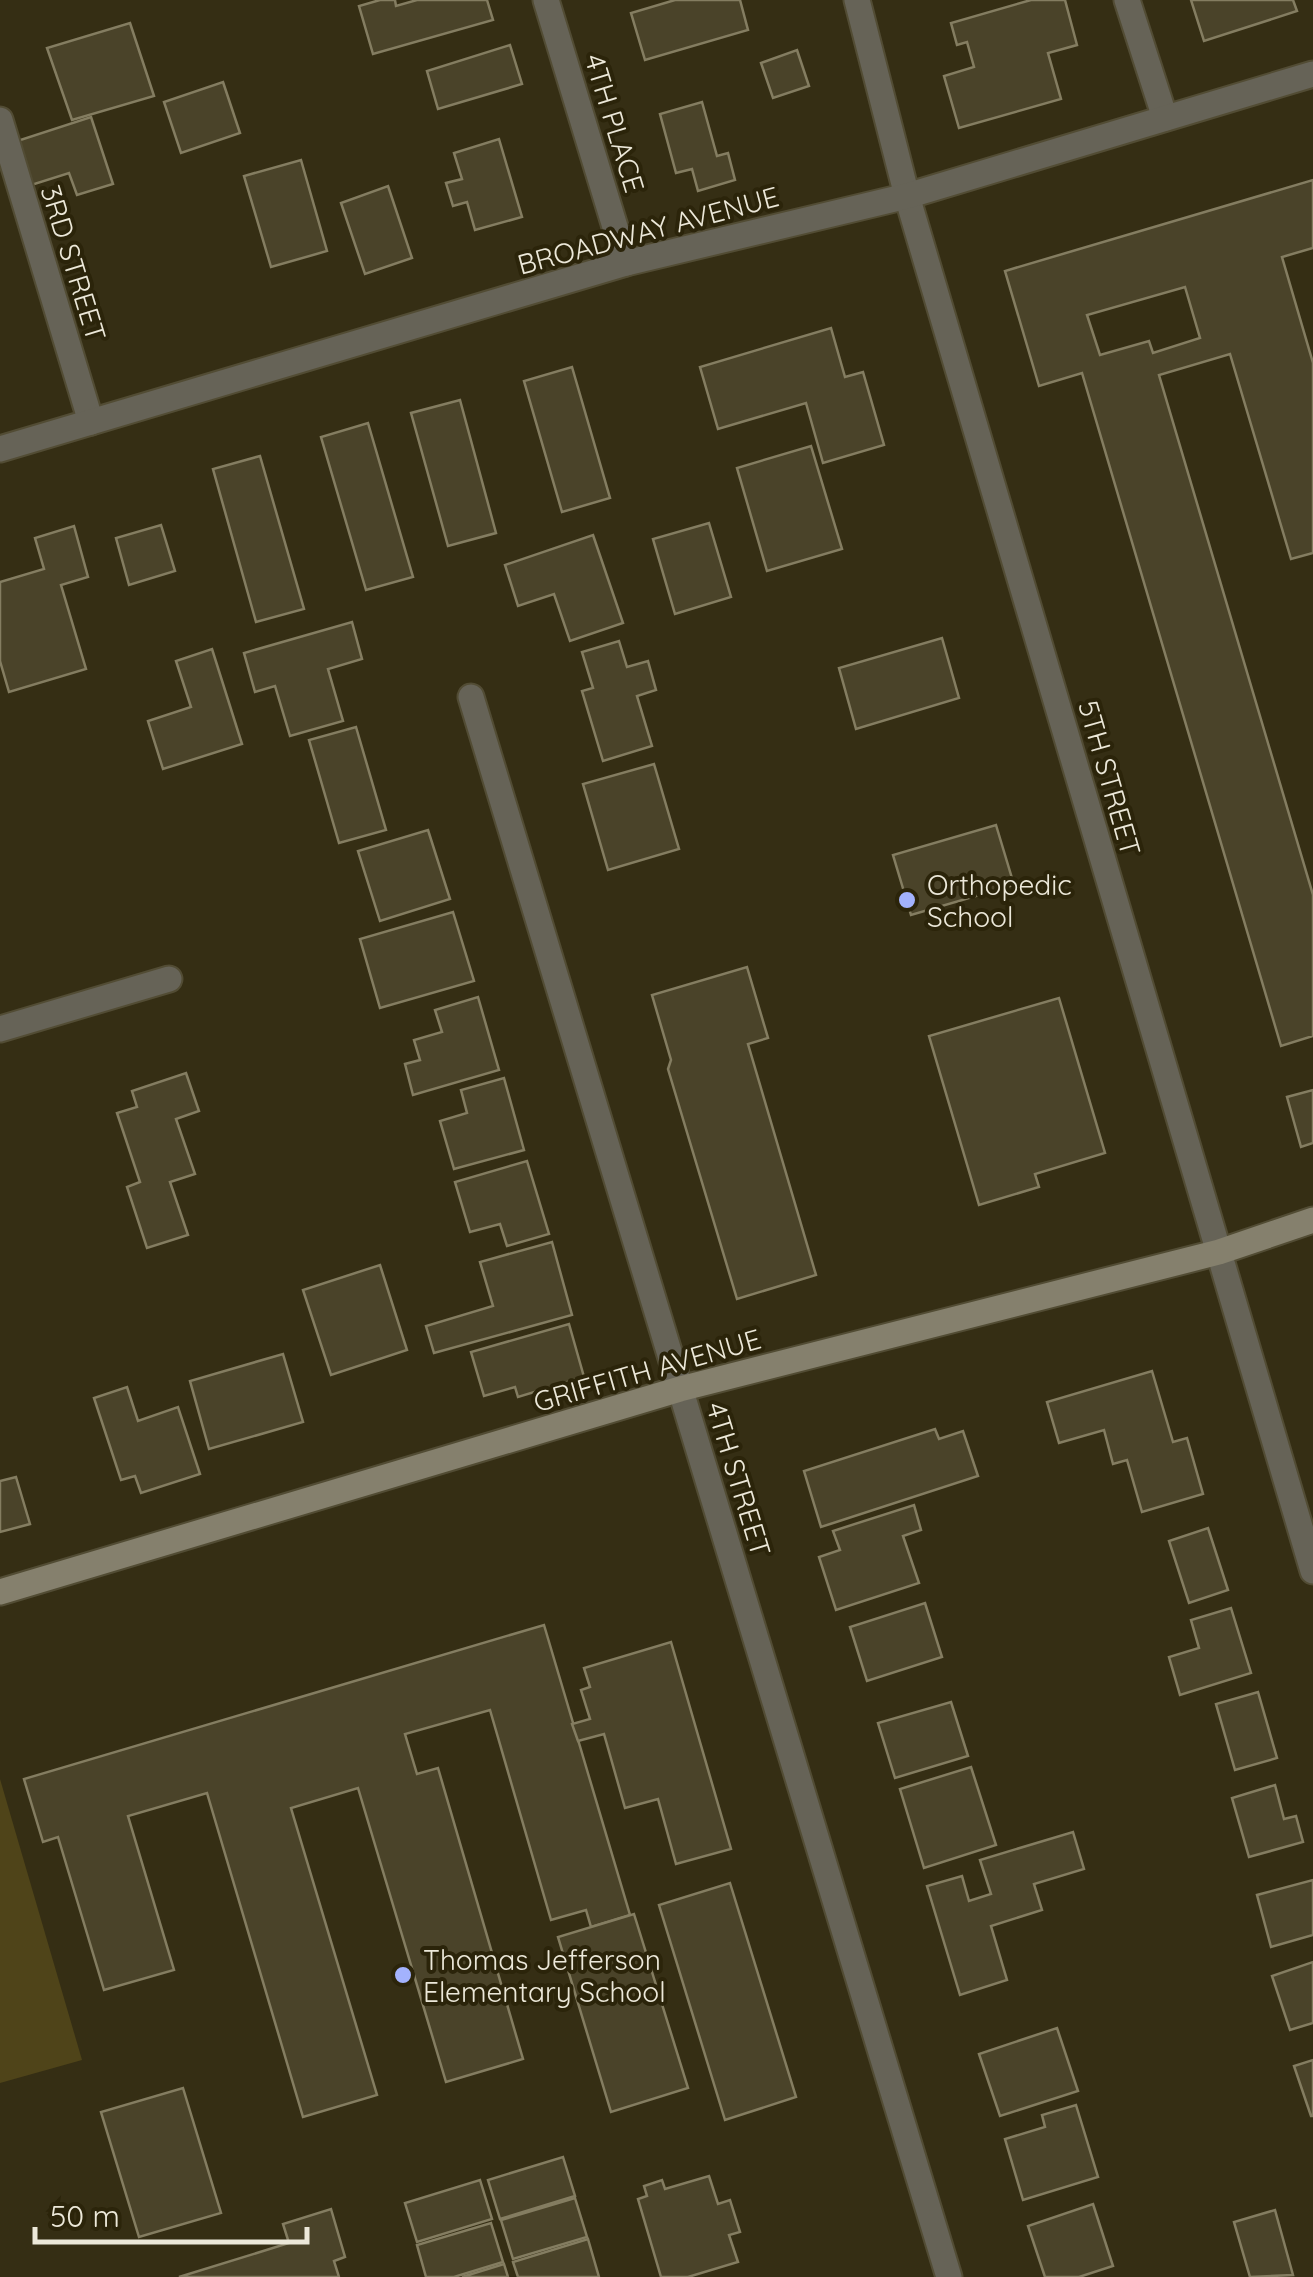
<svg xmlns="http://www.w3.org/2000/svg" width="1313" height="2277" font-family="Quicksand,sans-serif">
  <rect width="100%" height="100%" fill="#352e14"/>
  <polygon fill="#4f4419" points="0,1779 82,2060 0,2083"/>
  <g fill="#4a4329" stroke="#847d61" stroke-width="2.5" fill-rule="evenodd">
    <polygon points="380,0 395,0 396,6 417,0 487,0 493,20 373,54 359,6"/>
    <polygon points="675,0 740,0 748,30 645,60 631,13"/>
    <polygon points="1031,0 1065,0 1077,45 1048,53 1061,99 959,128 944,76 974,67 967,42 957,45 951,23"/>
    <polygon points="1191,0 1293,0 1297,11 1204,41"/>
    <polygon points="130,23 154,96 72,120 47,48"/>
    <polygon points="510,45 522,84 438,109 427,71"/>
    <polygon points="797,50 809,86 773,98 761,63"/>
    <polygon points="223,82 240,133 181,153 164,102"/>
    <polygon points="702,102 717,156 728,153 735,180 698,191 692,169 676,173 660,114"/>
    <polygon points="91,117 113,184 77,195 69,173 25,187 11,143"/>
    <polygon points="499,139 522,217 475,230 467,202 453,206 446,183 462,179 454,153"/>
    <polygon points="301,160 327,251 271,267 244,176"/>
    <path d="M1313,180V248L1282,257L1313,363V553L1291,559L1230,354L1159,375L1313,895V1036L1281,1046L1082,373L1039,386L1005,271ZM1185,287L1200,338L1153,353L1149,341L1100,355L1087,315Z"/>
    <polygon points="388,186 412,258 365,274 341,203"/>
    <polygon points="831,328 845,377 863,372 884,445 823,463 806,403 718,429 700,367"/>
    <polygon points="572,367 610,498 562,512 524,381"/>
    <polygon points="460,400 496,533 448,546 411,413"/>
    <polygon points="368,423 413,577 366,590 321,437"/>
    <polygon points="811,446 842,549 767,571 737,468"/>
    <polygon points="260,456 304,609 256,622 213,469"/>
    <polygon points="709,523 731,597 675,614 653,539"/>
    <polygon points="161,525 175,571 129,585 116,538"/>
    <polygon points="74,526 88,577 61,585 86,669 9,692 0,661 0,582 44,569 35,538"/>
    <polygon points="593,535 623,623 570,641 554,594 518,606 505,565"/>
    <polygon points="352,622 362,659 328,669 343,721 290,736 275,686 255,692 244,653"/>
    <polygon points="942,638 959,698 856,729 839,668"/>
    <polygon points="619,641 627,667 648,661 656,690 637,696 652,746 603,761 582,691 593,688 582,652"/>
    <polygon points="212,649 242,744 163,769 148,721 191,707 176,661"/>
    <polygon points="356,727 386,830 339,843 309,740"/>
    <polygon points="654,764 679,849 608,870 583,784"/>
    <polygon points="996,825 1014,885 911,915 893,855"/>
    <polygon points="428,830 450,899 380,921 358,851"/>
    <polygon points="453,912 474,981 380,1008 360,939"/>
    <polygon points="747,967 768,1038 748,1044 816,1275 737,1299 668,1069 671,1060 652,995"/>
    <polygon points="478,997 499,1070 413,1095 405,1064 420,1060 414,1040 442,1032 435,1010"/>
    <polygon points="1059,998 1105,1153 1035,1174 1039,1187 979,1205 929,1036"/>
    <polygon points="186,1073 199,1111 176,1119 195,1174 170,1182 188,1235 147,1248 127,1187 140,1182 117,1113 137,1107 132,1091"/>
    <polygon points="504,1078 524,1150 454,1169 440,1121 467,1113 461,1090"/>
    <polygon points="1313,1090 1313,1143 1301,1147 1287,1097"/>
    <polygon points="527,1161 549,1234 507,1246 500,1224 470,1232 455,1182"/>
    <polygon points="552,1242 572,1315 434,1353 426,1326 493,1306 480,1262"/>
    <polygon points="380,1265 407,1350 331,1375 303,1290"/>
    <polygon points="569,1324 584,1377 518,1397 515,1387 484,1396 471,1352"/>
    <polygon points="283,1354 303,1422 209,1449 190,1381"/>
    <polygon points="1152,1371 1173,1442 1187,1438 1203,1494 1142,1512 1127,1460 1113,1464 1104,1430 1059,1443 1047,1402"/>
    <polygon points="127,1387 138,1421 178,1407 200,1474 141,1493 135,1476 121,1480 94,1398"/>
    <polygon points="935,1429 939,1439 963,1431 978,1476 821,1527 804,1471"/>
    <polygon points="16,1477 30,1524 0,1532 0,1481"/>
    <polygon points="914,1505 921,1530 903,1536 919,1583 836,1610 819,1557 840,1550 833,1531"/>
    <polygon points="1208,1528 1228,1590 1189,1603 1169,1541"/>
    <polygon points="925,1603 942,1657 867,1681 850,1627"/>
    <polygon points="1231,1608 1251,1673 1180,1695 1169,1657 1199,1648 1191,1620"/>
    <polygon points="544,1625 630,1915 591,1927 586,1910 551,1920 490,1710 405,1734 417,1774 438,1768 523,2059 446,2082 358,1788 291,1808 377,2095 303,2117 207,1793 128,1816 174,1970 104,1990 58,1837 43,1842 24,1779"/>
    <polygon points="671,1642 731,1849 676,1864 658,1799 625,1808 604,1734 578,1741 572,1724 590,1719 581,1690 590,1687 584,1668"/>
    <polygon points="1258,1692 1277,1758 1235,1770 1216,1704"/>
    <polygon points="951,1702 968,1756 895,1778 878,1723"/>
    <polygon points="971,1767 996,1845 924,1868 900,1789"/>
    <polygon points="1275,1785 1284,1819 1296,1816 1303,1842 1249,1857 1232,1798"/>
    <polygon points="1073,1832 1084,1869 1034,1884 1042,1910 991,1926 1007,1980 960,1995 927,1886 962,1876 969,1901 991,1894 980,1860"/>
    <polygon points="1313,1880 1313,1935 1271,1947 1257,1895"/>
    <polygon points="730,1883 796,2097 725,2120 659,1905"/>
    <polygon points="634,1914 688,2088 611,2112 558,1937"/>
    <polygon points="1313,1962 1313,2023 1290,2030 1272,1976"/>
    <polygon points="1057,2028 1078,2091 1000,2116 979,2054"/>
    <polygon points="1313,2060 1313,2116 1311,2116 1294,2066"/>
    <polygon points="183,2088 221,2213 139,2237 101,2112"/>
    <polygon points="1076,2105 1098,2177 1023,2200 1005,2139 1045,2127 1042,2115"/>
    <polygon points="563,2157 575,2196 500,2219 488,2180"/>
    <polygon points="709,2176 718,2204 730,2200 740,2232 729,2235 738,2262 688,2277 661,2277 638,2199 647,2196 644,2186 662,2180 665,2189"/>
    <polygon points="480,2180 492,2219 417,2242 405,2203"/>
    <polygon points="575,2198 587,2237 513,2259 501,2220"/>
    <polygon points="1093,2204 1113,2266 1079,2277 1045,2277 1028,2226"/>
    <polygon points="331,2209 345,2257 334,2261 339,2277 179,2277 289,2243 283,2224"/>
    <polygon points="1275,2210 1293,2275 1250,2277 1234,2222"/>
    <polygon points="491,2223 503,2262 454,2277 426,2277 417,2245"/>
    <polygon points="588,2239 599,2277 518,2277 513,2262"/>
    <polygon points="504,2264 508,2277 462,2277"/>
  </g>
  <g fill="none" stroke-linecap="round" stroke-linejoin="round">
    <defs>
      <g id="minor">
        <polyline points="546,0 626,263"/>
        <polyline points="857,0 907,196 1313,1571"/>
        <polyline points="1127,0 1165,118"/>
        <polyline points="0,120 91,422"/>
        <polyline points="471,697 949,2277"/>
        <polyline points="0,1029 169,979"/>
      </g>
      <polyline id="tertiary" points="0,449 626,263 907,196 1313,74"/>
      <polyline id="secondary" points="0,1592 680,1389 1219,1252 1313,1220"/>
    </defs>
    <use href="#minor" stroke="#524c34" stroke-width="29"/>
    <use href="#tertiary" stroke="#524c34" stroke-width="29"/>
    <use href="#secondary" stroke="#524c34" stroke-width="29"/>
    <use href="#minor" stroke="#666357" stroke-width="25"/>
    <use href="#tertiary" stroke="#666357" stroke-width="25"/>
    <use href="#secondary" stroke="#85806d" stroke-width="25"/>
  </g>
  <g fill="#a3b2fd" stroke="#2b240a" stroke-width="4">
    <circle cx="907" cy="900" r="10"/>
    <circle cx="403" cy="1975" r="10"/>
  </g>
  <g text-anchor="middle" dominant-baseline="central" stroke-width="8" stroke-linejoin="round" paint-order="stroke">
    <g font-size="28" fill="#ece8d9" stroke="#2b240a">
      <text transform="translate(615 123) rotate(73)">4TH PLACE</text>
      <text transform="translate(648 230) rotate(-15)">BROADWAY AVENUE</text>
      <text transform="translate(74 263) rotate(73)">3RD STREET</text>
      <text transform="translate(1110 778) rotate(74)">5TH STREET</text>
      <text transform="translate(647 1370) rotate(-16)">GRIFFITH AVENUE</text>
      <text transform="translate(739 1479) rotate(73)">4TH STREET</text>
    </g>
    <g font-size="28" fill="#ece8d9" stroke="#2b240a" text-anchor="start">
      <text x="927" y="884">Orthopedic<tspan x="927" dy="32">School</tspan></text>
      <text x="423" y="1959">Thomas Jefferson<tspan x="423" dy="32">Elementary School</tspan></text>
    </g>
  </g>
  <path d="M35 2227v15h272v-15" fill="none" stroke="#ece8d9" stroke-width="5"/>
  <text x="50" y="2227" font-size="30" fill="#ece8d9" stroke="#2b240a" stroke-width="8" paint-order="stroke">50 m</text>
</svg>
